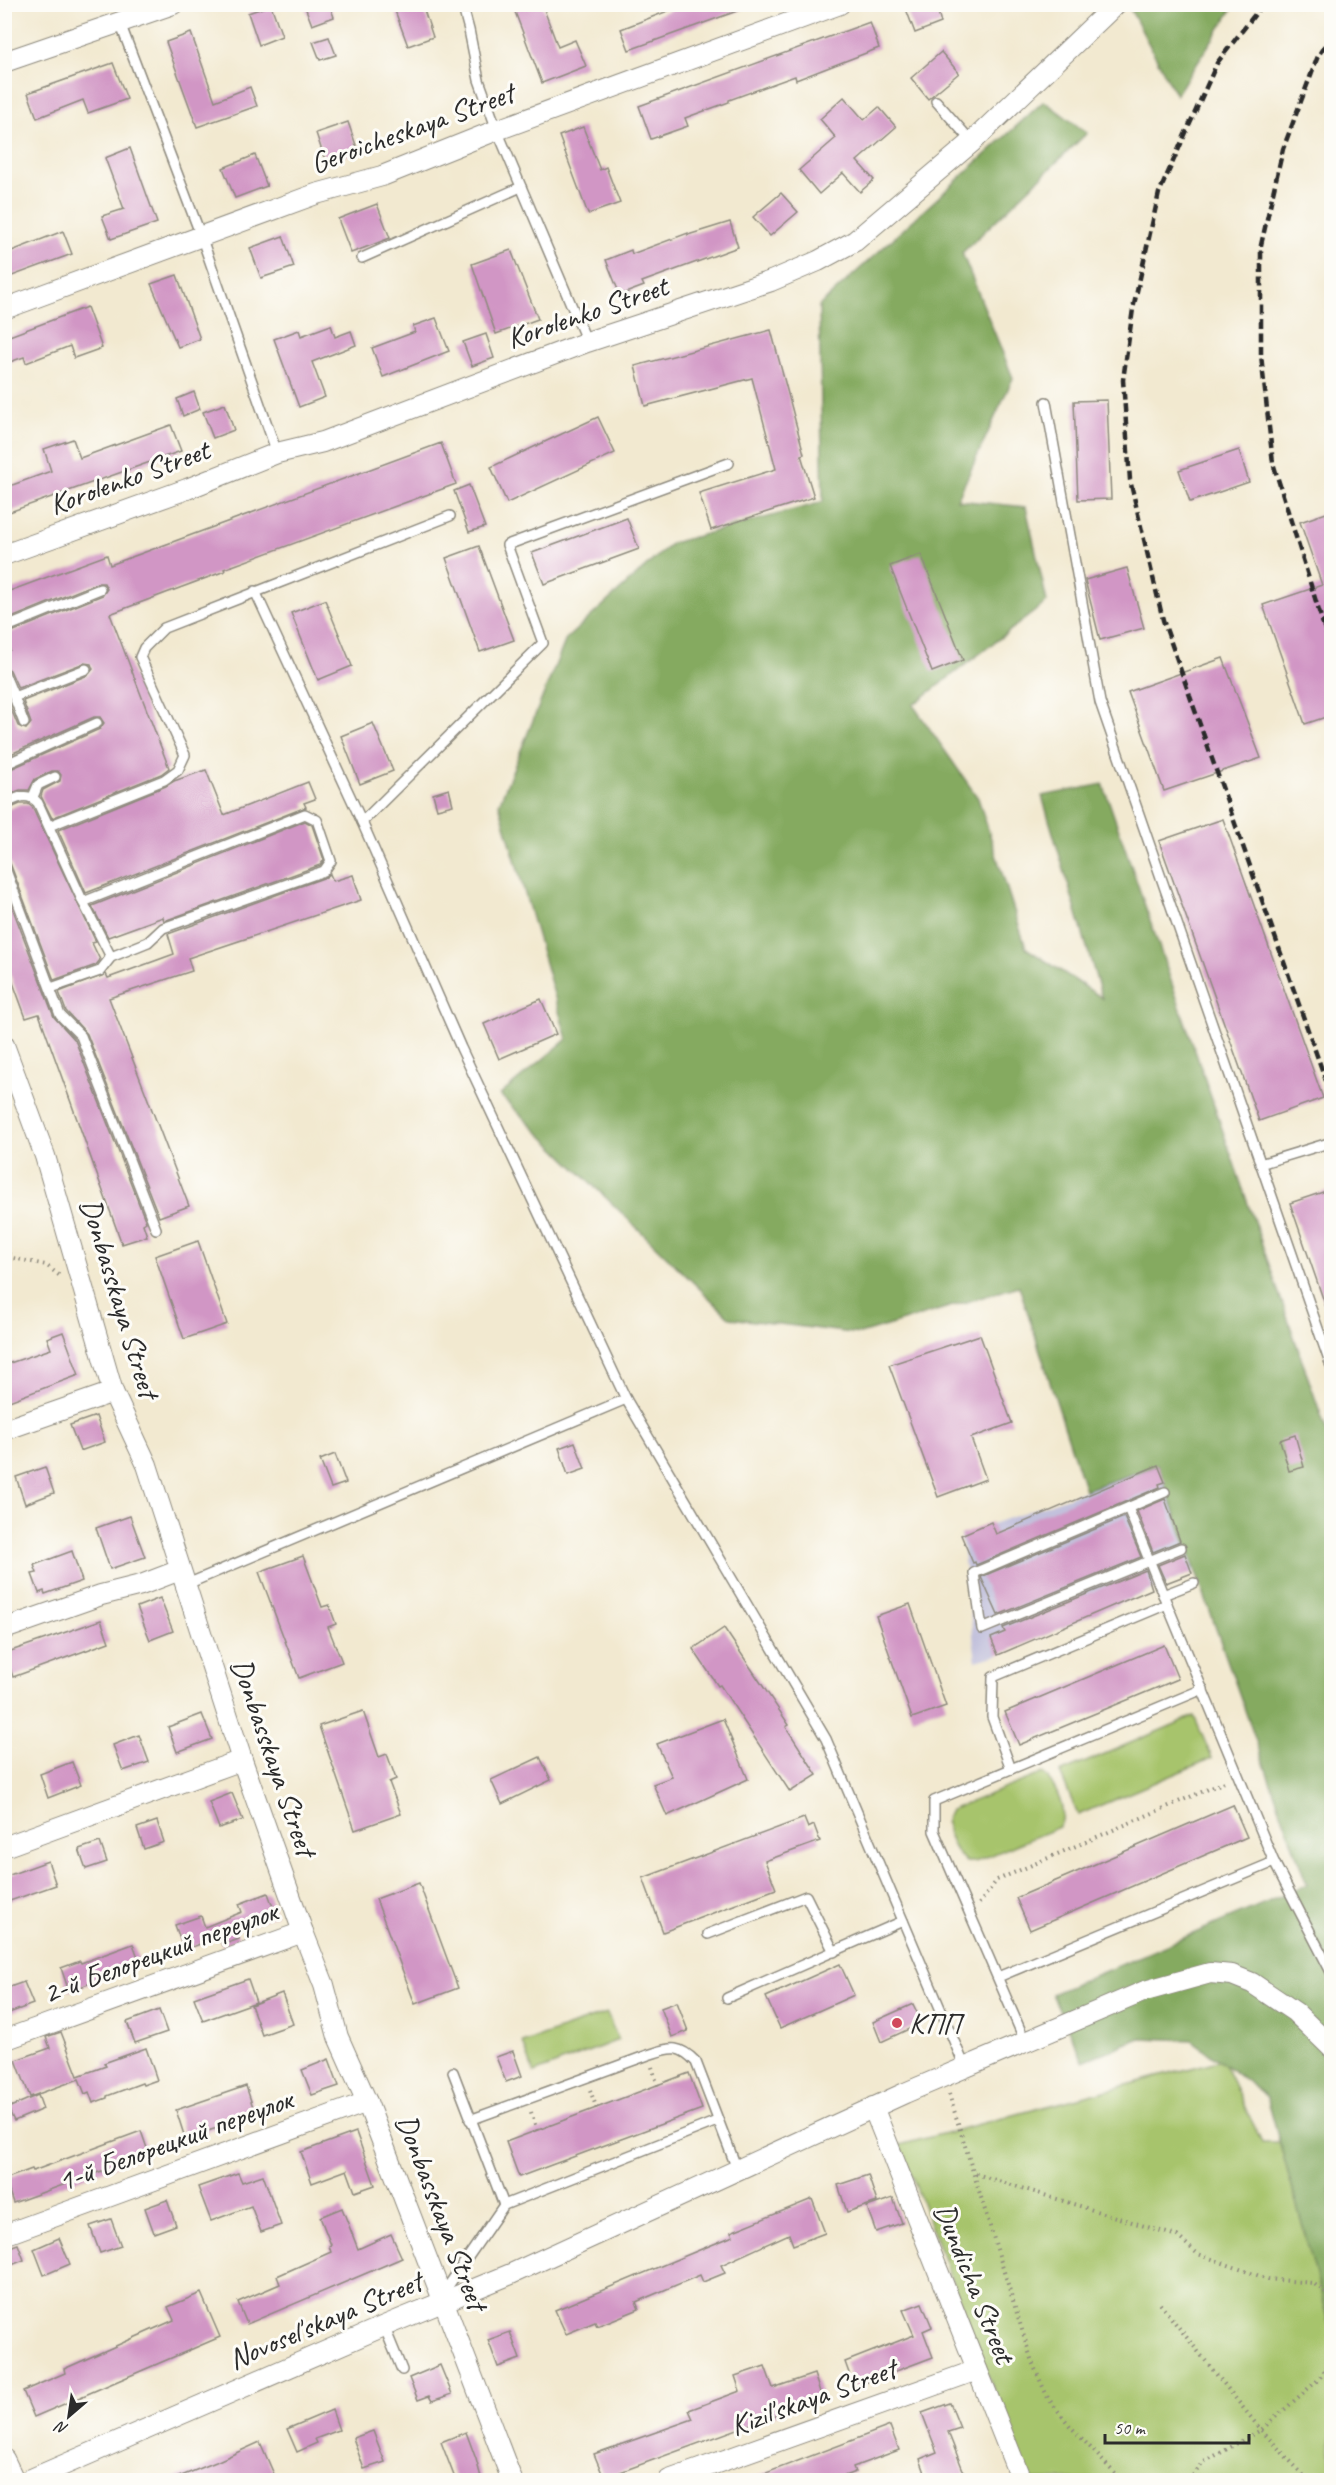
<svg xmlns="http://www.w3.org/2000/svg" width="1336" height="2485" font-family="Caveat,sans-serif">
  <rect width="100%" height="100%" fill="#fdfcf7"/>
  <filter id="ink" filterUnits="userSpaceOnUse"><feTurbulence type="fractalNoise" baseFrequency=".0167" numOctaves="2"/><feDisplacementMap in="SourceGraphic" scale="12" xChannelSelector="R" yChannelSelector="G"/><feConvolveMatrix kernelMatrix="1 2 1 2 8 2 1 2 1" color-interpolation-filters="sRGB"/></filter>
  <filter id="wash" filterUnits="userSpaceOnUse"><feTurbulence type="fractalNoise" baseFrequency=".008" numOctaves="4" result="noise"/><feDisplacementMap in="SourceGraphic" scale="24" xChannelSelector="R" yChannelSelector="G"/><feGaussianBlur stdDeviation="1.35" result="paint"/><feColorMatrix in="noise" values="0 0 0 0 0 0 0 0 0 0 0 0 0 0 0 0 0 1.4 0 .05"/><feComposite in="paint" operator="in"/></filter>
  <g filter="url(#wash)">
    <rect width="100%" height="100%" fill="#f2e9d0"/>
    <polygon fill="#c2c1dc" points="1158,1465 1194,1572 998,1655 976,1661 961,1535"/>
    <g fill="#a7c46c" stroke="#69784c" stroke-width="1.5">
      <polygon points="1194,1716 1212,1758 1078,1815 1060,1773"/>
      <path d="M1043,1773C1055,1783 1069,1813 1059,1827L975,1862H966C953,1851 940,1826 950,1810Z"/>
      <polygon points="607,2013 618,2040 534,2073 523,2043"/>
      <polygon points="1222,2060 1262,2142 1331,2142 1331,2480 1028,2480 900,2145"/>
    </g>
    <g fill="#85aa60" stroke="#586a46" stroke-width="1.5">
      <polygon points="1128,5 1235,5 1176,95"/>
      <polygon points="1044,101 1087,133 962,253 1013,378 957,500 1026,507 1047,602 913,705 978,798 1026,948 1102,998 1042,796 1103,784 1331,1444 1331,2329 1267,2097 1192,2040 1140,2038 1083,2061 1052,1994 1307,1885 1158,1465 1085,1490 1019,1286 860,1334 730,1318 500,1095 567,1039 499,804 566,639 672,543 823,502 819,306"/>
    </g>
    <g id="blocks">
      <g fill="#d196c5">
        <polygon points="304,4 329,4 334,17 312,25"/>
        <polygon points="403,4 422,4 433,37 408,46 394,8"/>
        <polygon points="512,4 542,4 558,47 575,40 586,66 542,83"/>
        <polygon points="686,4 751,6 629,50 621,29"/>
        <polygon points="917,4 936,4 941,23 915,33 906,9"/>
        <polygon points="271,5 282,36 259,45 248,13"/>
        <polygon points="870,22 879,48 796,80 795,76 729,100 729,102 685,118 688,126 651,139 639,106"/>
        <polygon points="191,33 215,101 250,87 257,106 197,127 166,42"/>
        <polygon points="329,37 336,55 320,60 313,42"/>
        <polygon points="941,52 959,73 928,99 911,78"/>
        <polygon points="113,63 127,99 88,113 83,100 37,118 28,93"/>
        <polygon points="844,97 864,120 879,107 896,127 857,161 874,180 860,192 843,173 819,194 799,170 836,138 820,119"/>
        <polygon points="348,122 358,151 326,163 316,133"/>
        <polygon points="583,127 600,170 606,167 620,203 588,214 559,136"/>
        <polygon points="130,148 157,223 111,239 102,216 124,209 105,158"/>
        <polygon points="255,155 267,186 235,198 223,168"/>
        <polygon points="781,193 798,212 770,236 753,217"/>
        <polygon points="377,204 390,238 351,253 338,219"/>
        <polygon points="730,222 738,247 642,282 644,286 620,295 606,260 631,250 632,254 688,233 688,235"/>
        <polygon points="63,231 72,254 4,279 4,254"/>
        <polygon points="283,236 294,267 261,278 250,248"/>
        <polygon points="511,250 538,319 496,334 472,264"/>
        <polygon points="177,275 200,339 178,347 151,284"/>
        <polygon points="87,307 102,348 74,358 70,346 26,363 24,357 4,364 4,338"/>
        <polygon points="436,318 449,351 383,377 372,348 415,332 413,326"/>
        <polygon points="331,325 335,337 351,331 356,345 312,362 325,397 299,407 274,339 299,330 301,336"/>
        <polygon points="771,330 804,454 801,455 814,497 711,530 699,493 776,469 752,378 645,406 635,366"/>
        <polygon points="486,334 494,358 472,366 463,342"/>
        <polygon points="194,392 200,409 183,416 177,399"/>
        <polygon points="1107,400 1111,499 1078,500 1074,401"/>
        <polygon points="225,404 234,430 213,438 203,412"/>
        <polygon points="598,417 615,453 507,503 491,467"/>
        <polygon points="171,425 181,451 4,514 4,488 51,471 44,449 73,439 80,458"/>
        <polygon points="441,443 456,484 224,569 225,571 110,614 169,768 161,774 52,818 41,796 43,790 60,781 61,775 58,771 52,771 35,779 29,790 20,790 4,796 4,772 100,729 104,723 100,717 94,717 4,757 4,692 18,726 26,729 31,723 23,701 88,675 93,669 91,664 84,663 18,688 10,670 4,666 4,651 10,650 4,635 103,595 107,589 104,583 97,583 4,621 4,593 107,555 110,565"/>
        <polygon points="1239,450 1249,482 1190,502 1179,470"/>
        <polygon points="469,485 485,527 469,532 454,491"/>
        <polygon points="1332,511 1332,715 1305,724 1263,605 1322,585 1300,522"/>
        <polygon points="627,518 639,549 544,584 532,553"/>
        <polygon points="479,546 514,640 480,652 446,558"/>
        <polygon points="921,554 963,660 932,672 890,566"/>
        <polygon points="1127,568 1144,628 1100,640 1085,580"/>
        <polygon points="325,600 352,666 318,680 291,613"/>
        <polygon points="1223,658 1261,758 1164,791 1128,692"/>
        <polygon points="373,723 393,771 360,784 341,736"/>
        <polygon points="206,770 224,815 308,782 315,799 304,803 306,807 86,893 58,830 166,786 174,781"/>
        <polygon points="449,789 453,805 437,809 433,794"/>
        <polygon points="20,804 28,804 32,807 96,942 92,943 100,960 96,965 54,980 10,863 4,858 4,811"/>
        <polygon points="1223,819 1323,1098 1259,1121 1159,841"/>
        <polygon points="305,821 312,825 324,860 320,865 164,921 163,917 108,937 92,906"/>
        <polygon points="330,874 333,881 353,875 361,900 188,958 192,971 109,998 189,1206 159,1217 87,1034 66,1011 59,992 106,974 108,978 174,954 168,934 326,877"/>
        <polygon points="4,886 54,1017 75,1040 146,1222 143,1224 147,1236 122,1244 39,1014 26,1018 4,958"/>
        <polygon points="541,999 556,1034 499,1059 484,1024"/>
        <polygon points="1332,1189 1332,1315 1329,1316 1290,1203"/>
        <polygon points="198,1241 227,1324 184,1339 155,1256"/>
        <polygon points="63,1332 79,1375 4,1403 4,1365 51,1349 47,1338"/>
        <polygon points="980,1335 1012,1423 971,1438 986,1479 938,1497 889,1365"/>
        <polygon points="96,1416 105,1442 80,1451 70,1425"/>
        <polygon points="1295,1435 1304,1467 1289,1471 1280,1440"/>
        <polygon points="575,1442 585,1469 568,1475 559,1448"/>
        <polygon points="335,1454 346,1483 331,1488 320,1460"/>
        <polygon points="1158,1465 1165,1482 1159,1484 1160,1487 976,1565 975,1562 973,1563 961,1535 991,1522 996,1534"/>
        <polygon points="45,1467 54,1493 25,1504 16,1477"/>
        <polygon points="1165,1499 1180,1541 1153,1552 1137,1511"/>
        <polygon points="130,1516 145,1557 110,1569 96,1528"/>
        <polygon points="1124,1517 1141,1557 998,1615 981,1577"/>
        <polygon points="72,1551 82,1581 45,1594 44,1591 39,1593 32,1574 37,1573 34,1565"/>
        <polygon points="1185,1554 1192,1573 1166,1583 1158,1565"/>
        <polygon points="303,1556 322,1607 329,1605 336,1624 328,1627 342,1662 299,1678 259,1572"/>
        <polygon points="1146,1570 1152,1589 998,1655 991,1638 1005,1632 1003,1628"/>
        <polygon points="160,1598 173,1631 150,1640 137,1607"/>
        <polygon points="910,1604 946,1706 912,1718 876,1616"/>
        <polygon points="101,1620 109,1642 13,1677 5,1653"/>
        <polygon points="724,1628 789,1725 786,1727 817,1775 790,1792 720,1685 718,1686 693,1649"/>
        <polygon points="1164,1645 1178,1679 1019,1745 1005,1712"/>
        <polygon points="363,1711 379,1757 387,1754 396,1779 389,1782 401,1814 355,1830 319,1726"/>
        <polygon points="202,1714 212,1739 177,1752 168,1727"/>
        <polygon points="723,1719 748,1779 667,1816 653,1784 672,1777 657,1744"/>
        <polygon points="139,1735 149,1762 123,1771 113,1745"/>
        <polygon points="540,1757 551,1780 502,1804 491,1780"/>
        <polygon points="72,1762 81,1785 48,1798 40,1774"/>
        <polygon points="232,1793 243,1820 219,1828 209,1802"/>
        <polygon points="1233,1805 1247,1837 1030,1930 1016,1898"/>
        <polygon points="804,1818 808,1828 814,1825 820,1841 765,1861 776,1889 663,1932 643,1878"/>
        <polygon points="157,1821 164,1842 144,1849 137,1828"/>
        <polygon points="100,1842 107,1862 86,1869 79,1849"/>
        <polygon points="48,1861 56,1885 4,1903 4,1877"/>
        <polygon points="419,1883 458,1988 415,2004 376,1899"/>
        <polygon points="268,1893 276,1915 235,1930 239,1939 222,1945 219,1937 184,1950 175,1925 201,1916 205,1927 242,1912 239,1904"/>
        <polygon points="133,1944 141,1965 69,1991 61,1968 80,1961 81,1963"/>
        <polygon points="840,1964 854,1995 780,2028 766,1997"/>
        <polygon points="248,1979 256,2002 203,2021 194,1998"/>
        <polygon points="24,1982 33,2004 4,2015 4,1989"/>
        <polygon points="282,1993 293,2024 262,2035 251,2005"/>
        <polygon points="677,2002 688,2031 672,2037 661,2008"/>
        <polygon points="913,2004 922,2023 881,2042 873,2022"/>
        <polygon points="159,2010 167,2032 135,2043 127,2022"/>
        <polygon points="61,2032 78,2076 106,2066 104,2063 146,2048 157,2080 143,2085 142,2083 107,2096 107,2098 93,2103 89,2092 85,2094 79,2079 30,2097 16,2060 50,2048 46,2037"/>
        <polygon points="513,2051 522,2076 506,2082 496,2057"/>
        <polygon points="329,2059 339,2086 312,2095 302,2070"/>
        <polygon points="689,2073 702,2109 519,2177 506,2142"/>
        <polygon points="246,2086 256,2116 185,2138 176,2110"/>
        <polygon points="38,2095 43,2109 14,2121 8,2108"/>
        <polygon points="141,2131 149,2154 13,2203 5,2179 32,2169 33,2171"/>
        <polygon points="356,2132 375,2185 355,2192 347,2170 312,2183 301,2152"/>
        <polygon points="238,2173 242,2182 263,2175 281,2225 261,2232 251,2206 211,2221 198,2187"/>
        <polygon points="868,2175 877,2202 847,2212 838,2185"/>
        <polygon points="893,2198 902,2223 876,2232 867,2207"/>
        <polygon points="812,2199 825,2233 793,2245 789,2234 721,2265 725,2273 703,2282 700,2275 636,2302 639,2309 597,2326 595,2322 566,2334 555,2310 733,2236 731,2232"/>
        <polygon points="167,2200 176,2225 154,2233 145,2208"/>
        <polygon points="342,2208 358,2249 391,2234 402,2258 247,2324 238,2302 280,2284 277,2276 331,2252 329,2246 331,2245 320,2217"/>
        <polygon points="111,2219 121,2246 100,2253 90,2226"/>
        <polygon points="59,2238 70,2264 44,2275 34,2249"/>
        <polygon points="18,2244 24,2260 4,2268 4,2249"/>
        <polygon points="201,2293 220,2337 34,2417 23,2391 65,2373 64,2369 174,2320 168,2307"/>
        <polygon points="922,2303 932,2327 923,2331 933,2357 854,2387 845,2362 914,2335 903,2310"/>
        <polygon points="510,2332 520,2359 498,2367 488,2340"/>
        <polygon points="440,2365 452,2394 432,2401 429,2396 418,2400 409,2378"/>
        <polygon points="765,2366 773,2388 814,2374 822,2398 604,2478 594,2454 693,2419 689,2410 740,2391 735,2376"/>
        <polygon points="950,2403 960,2428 948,2432 965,2475 950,2481 928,2481 920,2459 937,2452 922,2413"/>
        <polygon points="332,2410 339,2430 315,2439 317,2443 297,2452 287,2429"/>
        <polygon points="890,2426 899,2450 853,2467 855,2472 831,2481 745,2481"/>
        <polygon points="373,2431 385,2462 364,2469 353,2438"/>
        <polygon points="466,2432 476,2459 482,2481 456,2481 441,2442"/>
        <polygon points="260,2442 277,2481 169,2481 216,2462"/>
      </g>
    </g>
  </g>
  <g filter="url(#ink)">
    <use href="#blocks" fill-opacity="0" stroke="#8e8a7e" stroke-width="1.5"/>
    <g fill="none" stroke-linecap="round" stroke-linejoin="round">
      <defs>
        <g id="lane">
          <polyline points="462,4 469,30 479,80 497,130 587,342"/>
          <polyline points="120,23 201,236 277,453"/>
          <polyline points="936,101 972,142"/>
          <polyline points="362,258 521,187"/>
          <polyline points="1046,402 1100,702 1332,1369"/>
          <polyline points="255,591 362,822 461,1048 626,1399 826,1739 965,2067"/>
          <polyline points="4,628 100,589"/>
          <polyline points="4,673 14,697 86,669"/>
          <polyline points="14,697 24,723"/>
          <polyline points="4,765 97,723"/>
          <polyline points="33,797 38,785 55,777"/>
          <path d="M4,804C17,798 27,791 38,803L83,902L111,957"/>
          <polyline points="362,822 543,643 507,545 729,463"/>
          <polyline points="49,826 164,780 178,770 185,755 140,657 144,648 164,628 450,516"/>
          <polyline points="4,865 60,1015 81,1036 156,1229"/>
          <polyline points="51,988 100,971 111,957 148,942 163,928 324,871 331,861 317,820 305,814 83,902"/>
          <polyline points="1260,1164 1332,1142"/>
          <polyline points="1165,1492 974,1573 982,1629 1181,1548"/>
          <polyline points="1128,1508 1167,1604"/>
          <polyline points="185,1585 626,1399"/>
          <polyline points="1163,1595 1194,1583"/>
          <polyline points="1274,1862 1332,1974"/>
          <polyline points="708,1934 806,1896 834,1952"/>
          <polyline points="998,1977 1274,1862 1167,1604 993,1677 992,1717 1011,1769"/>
          <polyline points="727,1998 903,1921"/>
          <polyline points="1025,2041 934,1831 934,1801 1203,1689"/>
          <polyline points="453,2072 504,2205"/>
          <path d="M470,2120L648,2055C670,2048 678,2043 696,2062L737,2169"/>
          <polyline points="442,2295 504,2205 717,2121"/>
          <polyline points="384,2326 402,2370"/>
        </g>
        <g id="street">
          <polyline points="4,62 173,4"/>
          <polyline points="4,309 316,194 382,176 497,130 840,4"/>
          <polyline points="4,555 187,489 277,453 323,442 587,342 771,281 818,261 855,241 972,142 1116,4"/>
          <polyline points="4,1045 45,1156 113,1392 147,1465 242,1760 303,1932 324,1985 338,2037 367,2102 512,2480"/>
          <polyline points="4,1430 113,1392"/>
          <polyline points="4,1629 101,1595 141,1585 180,1570"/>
          <polyline points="4,1847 242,1760"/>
          <polyline points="4,2040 303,1932"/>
          <polyline points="873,2107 1021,2480"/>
          <polyline points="4,2235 367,2102"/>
          <polyline points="4,2459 14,2480"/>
          <polyline points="29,2480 384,2326 511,2274 905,2093 1145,1991 1210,1973 1232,1975 1252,1983 1295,2012 1332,2048"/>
          <polyline points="669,2480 977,2370"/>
        </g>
      </defs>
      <use href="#lane" stroke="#8e8a7e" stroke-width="12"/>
      <use href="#street" stroke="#8e8a7e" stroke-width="22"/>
      <g stroke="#8e8a7e" stroke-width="4" stroke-dasharray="1.5 4.5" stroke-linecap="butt">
        <polyline points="4,1251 13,1258 46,1265 60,1276"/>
        <polyline points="979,1904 997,1880 1227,1781"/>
        <polyline points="652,2067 659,2089"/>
        <polyline points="590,2090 598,2112"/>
        <polyline points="949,2094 1032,2362 1048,2398 1070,2426 1121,2480"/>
        <polyline points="531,2112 538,2134"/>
        <polyline points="976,2174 1177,2236 1198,2254 1268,2279 1313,2283 1332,2298"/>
        <polyline points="1160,2304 1261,2430 1308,2480"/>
        <polyline points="1189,2480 1204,2462 1261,2430 1319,2379 1332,2360"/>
      </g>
      <use href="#lane" stroke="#fff" stroke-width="9"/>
      <use href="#street" stroke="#fff" stroke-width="20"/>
      <g stroke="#2b2b2b" stroke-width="4.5" stroke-dasharray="9 4.5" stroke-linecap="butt">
        <polyline points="1263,4 1217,63 1159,193 1133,309 1123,380 1130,480 1163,620 1332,1098"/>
        <polyline points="1332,34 1318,56 1283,149 1261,245 1261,355 1273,463 1332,653"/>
      </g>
    </g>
  </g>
  <circle fill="#d1495b" stroke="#fdfcf7" stroke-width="2" cx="897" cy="2023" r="6"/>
  <g text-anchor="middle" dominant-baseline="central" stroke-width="6" stroke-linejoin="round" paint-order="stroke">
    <g font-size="30" fill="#2b2b2b" stroke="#fdfcf7">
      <text transform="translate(412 128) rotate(-20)">Geroicheskaya Street</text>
      <text transform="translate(587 312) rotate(-19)">Korolenko Street</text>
      <text transform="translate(129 477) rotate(-20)">Korolenko Street</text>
      <text transform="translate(120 1298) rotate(73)">Donbasskaya Street</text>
      <text transform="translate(274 1757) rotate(71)">Donbasskaya Street</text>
      <text transform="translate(160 1952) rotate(-20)">2-й Белорецкий переулок</text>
      <text transform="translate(175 2140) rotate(-20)">1-й Белорецкий переулок</text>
      <text transform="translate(442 2212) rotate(69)">Donbasskaya Street</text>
      <text transform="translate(975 2283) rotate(68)">Dundicha Street</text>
      <text transform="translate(325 2320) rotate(-23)">Novosel'skaya Street</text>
      <text transform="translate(813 2397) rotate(-20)">Kizil'skaya Street</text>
    </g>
    <g font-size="30" fill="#2b2b2b" stroke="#fdfcf7" text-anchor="start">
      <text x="909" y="2023">КПП</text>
    </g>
  </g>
  <rect width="1336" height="2485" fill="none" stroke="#fdfcf7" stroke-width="24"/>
  <g transform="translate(69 2416) rotate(209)" stroke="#fdfcf7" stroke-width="4.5" paint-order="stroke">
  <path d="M0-4.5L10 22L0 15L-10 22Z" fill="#2b2b2b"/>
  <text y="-9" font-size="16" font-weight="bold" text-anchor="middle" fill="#2b2b2b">N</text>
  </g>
  <path d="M1105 2434v9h144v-9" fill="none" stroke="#2b2b2b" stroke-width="3"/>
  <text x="1114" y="2434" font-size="18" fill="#2b2b2b" stroke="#fdfcf7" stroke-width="4.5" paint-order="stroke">50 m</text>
</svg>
